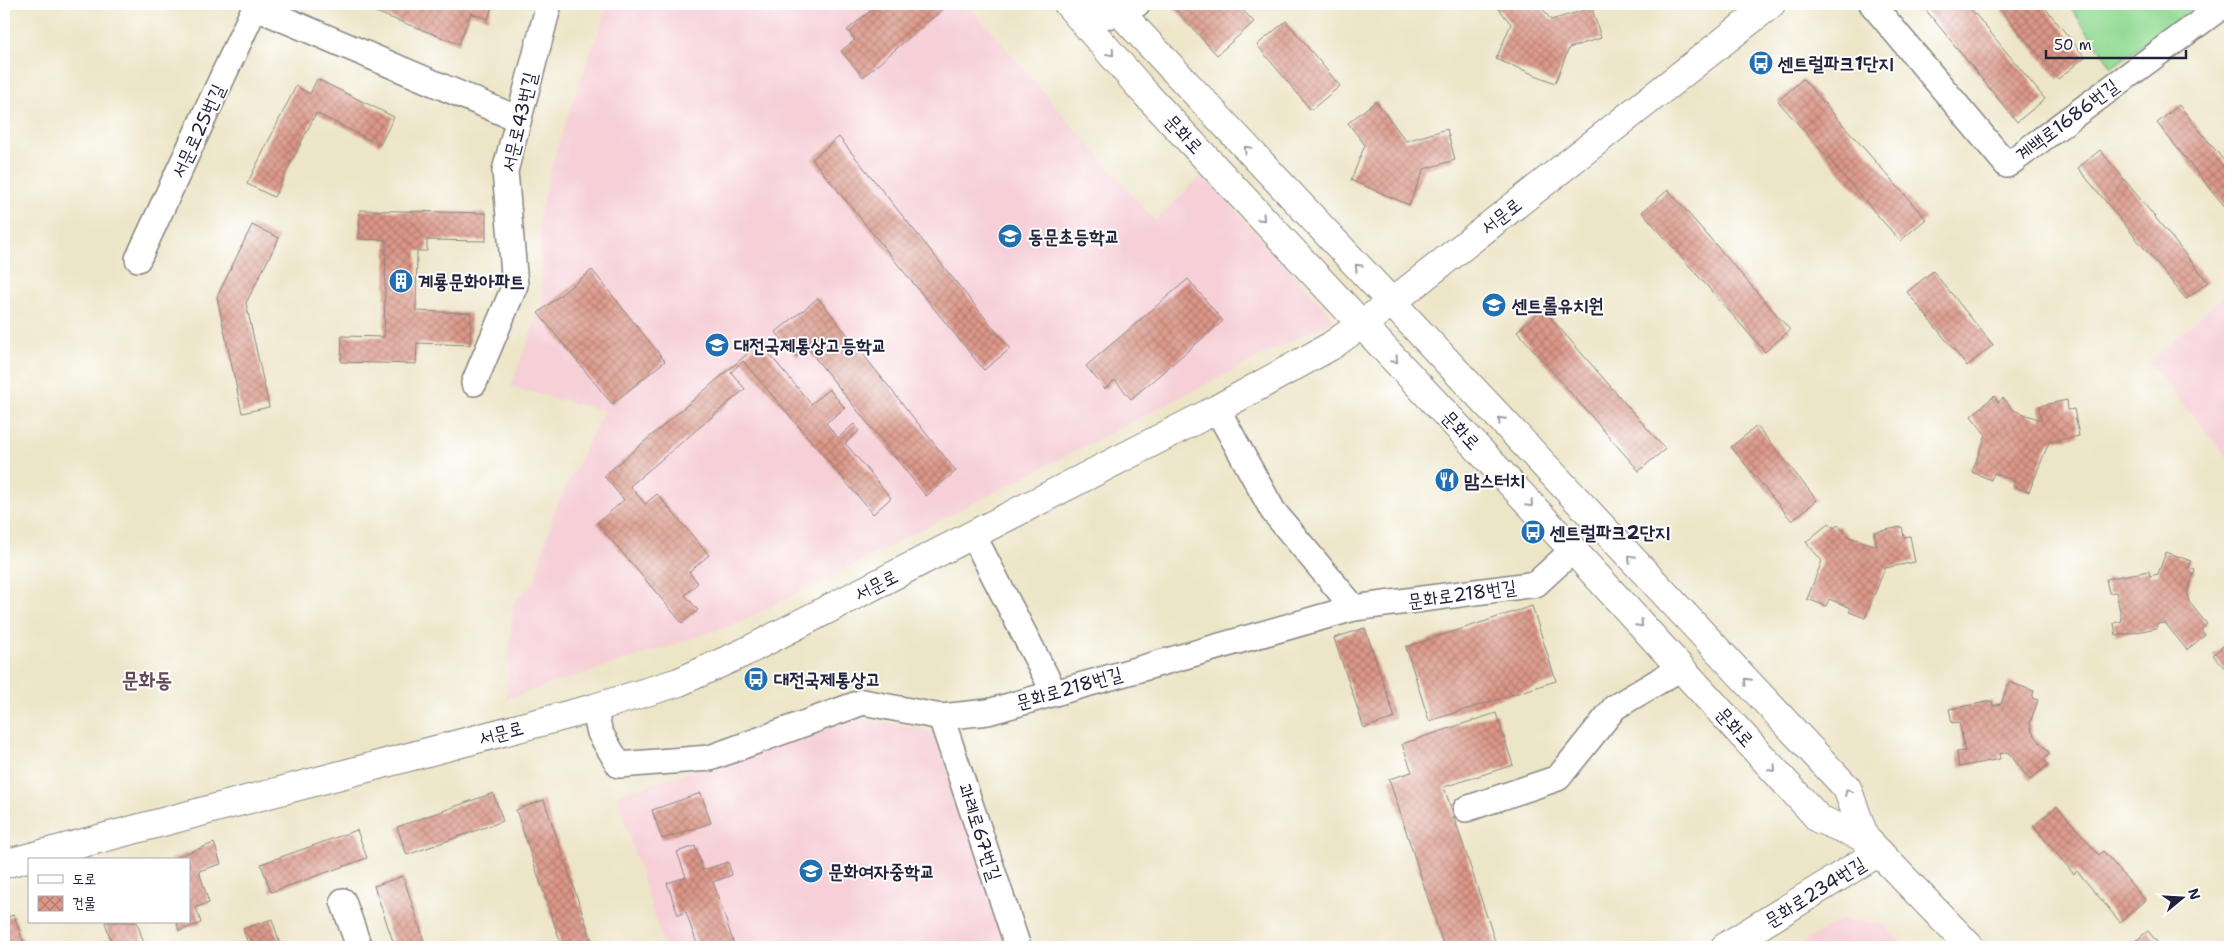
<svg xmlns="http://www.w3.org/2000/svg" width="2234" height="951" font-family="'Shantell Sans','Poor Story',sans-serif">
  <defs>
    <pattern id="building-cross-hatch" width="8" height="8" patternUnits="userSpaceOnUse" patternTransform="scale(1.25)"><rect width="8" height="8" fill="#dc9787"/><path d="M0 0l8 8M0 8l8-8" fill="none" stroke="#b27b70"/></pattern>
  </defs>
  <rect width="100%" height="100%" fill="#fff"/>
  <filter id="ink" filterUnits="userSpaceOnUse"><feTurbulence type="fractalNoise" baseFrequency=".02" numOctaves="2"/><feDisplacementMap in="SourceGraphic" scale="10" xChannelSelector="R" yChannelSelector="G"/><feConvolveMatrix kernelMatrix="1 2 1 2 8 2 1 2 1" color-interpolation-filters="sRGB"/></filter>
  <filter id="wash" filterUnits="userSpaceOnUse"><feTurbulence type="fractalNoise" baseFrequency=".0096" numOctaves="4" result="noise"/><feDisplacementMap in="SourceGraphic" scale="20" xChannelSelector="R" yChannelSelector="G"/><feGaussianBlur stdDeviation="1.12" result="paint"/><feColorMatrix in="noise" values="0 0 0 0 0 0 0 0 0 0 0 0 0 0 0 0 0 1.4 0 .05"/><feComposite in="paint" operator="in"/></filter>
  <g filter="url(#wash)">
    <rect width="100%" height="100%" fill="#ede5c7"/>
    <g fill="#f6cfd7">
      <polygon points="608,4 815,4 833,10 841,4 967,4 1155,221 1203,174 1334,319 737,624 506,699 513,603 534,582 555,509 604,411 511,387 542,302 539,215 558,143"/>
      <polygon points="2230,289 2230,461 2149,363"/>
      <polygon points="859,718 935,732 1008,947 664,947 616,795"/>
      <polygon points="1842,919 1883,924 1906,947 1795,947"/>
    </g>
    <polygon fill="#95dc96" stroke="#5c7f68" points="2068,4 2200,4 2112,67"/>
    <g id="blocks">
      <g fill="url(#building-cross-hatch)">
        <polygon points="361,4 493,4 488,19 471,13 459,44 360,6"/>
        <polygon points="879,4 939,4 943,9 863,77 841,51 855,40 847,30"/>
        <polygon points="1179,4 1237,4 1254,22 1217,55 1174,8"/>
        <polygon points="1495,4 1539,4 1551,20 1592,8 1601,38 1569,48 1555,83 1496,59 1511,24"/>
        <polygon points="1921,4 1967,4 2045,99 2017,122"/>
        <polygon points="1996,4 2042,4 2085,57 2058,79"/>
        <polygon points="1286,21 1340,86 1311,110 1257,45"/>
        <polygon points="317,79 394,117 380,145 316,113 274,197 247,184 296,86 310,94"/>
        <polygon points="1803,79 1926,219 1900,241 1778,101"/>
        <polygon points="1376,101 1406,141 1447,129 1455,160 1424,169 1409,205 1351,180 1365,145 1348,123"/>
        <polygon points="2179,105 2230,168 2230,213 2157,123"/>
        <polygon points="839,137 1010,349 984,370 812,159"/>
        <polygon points="2100,150 2208,282 2186,299 2078,168"/>
        <polygon points="1668,190 1790,330 1765,352 1642,212"/>
        <polygon points="360,210 486,213 486,241 427,240 427,251 417,251 416,311 471,313 470,345 417,343 416,364 341,362 342,336 384,337 386,240 359,239"/>
        <polygon points="252,225 279,238 246,303 269,407 242,413 217,297"/>
        <polygon points="592,270 665,361 612,404 538,313"/>
        <polygon points="1933,271 1993,345 1967,366 1907,292"/>
        <polygon points="1188,279 1223,321 1131,399 1115,380 1105,389 1086,366"/>
        <polygon points="818,298 956,471 926,496 808,349 797,357 776,332"/>
        <polygon points="1543,309 1665,449 1639,471 1517,331"/>
        <polygon points="760,343 811,404 829,389 845,408 826,423 838,438 854,424 859,431 845,443 891,498 873,514 743,361 731,372 745,389 630,486 645,504 657,494 709,555 689,572 698,583 685,595 698,610 682,623 597,523 624,500 604,476"/>
        <polygon points="1994,396 1998,402 2003,398 2013,410 2041,420 2039,406 2067,400 2068,410 2074,409 2079,436 2049,442 2029,492 2013,486 2015,481 1994,473 1991,480 1972,472 1986,435 1971,416"/>
        <polygon points="1757,426 1817,500 1792,521 1731,447"/>
        <polygon points="1829,523 1834,528 1838,525 1849,537 1877,546 1874,532 1902,527 1904,537 1910,536 1915,562 1885,568 1865,618 1849,612 1851,608 1829,599 1826,606 1807,599 1822,561 1806,542"/>
        <polygon points="2166,552 2191,561 2189,568 2195,570 2187,593 2189,602 2207,624 2201,629 2205,635 2187,650 2165,623 2156,624 2157,628 2116,636 2114,623 2122,621 2116,592 2109,593 2106,579 2149,571 2150,576 2158,574"/>
        <polygon points="1532,606 1556,681 1429,721 1406,647"/>
        <polygon points="1365,628 1395,718 1364,728 1334,638"/>
        <polygon points="2230,640 2230,674 2213,655"/>
        <polygon points="2009,682 2034,691 2032,698 2038,700 2030,723 2032,732 2050,754 2044,759 2048,765 2030,780 2008,752 1999,754 2000,759 1959,767 1957,752 1965,751 1959,722 1952,723 1949,709 1992,701 1993,706 2001,704"/>
        <polygon points="1496,713 1513,765 1444,787 1497,947 1444,947 1389,779 1412,772 1402,744"/>
        <polygon points="493,793 503,821 407,855 397,827"/>
        <polygon points="701,793 711,823 662,839 652,810"/>
        <polygon points="544,800 594,947 562,947 516,810"/>
        <polygon points="2057,806 2099,855 2103,851 2145,900 2120,922 2077,871 2074,874 2033,826"/>
        <polygon points="357,830 367,858 271,892 261,864"/>
        <polygon points="214,843 221,864 199,871 209,903 196,907 201,923 179,931 177,922 189,922 189,860 169,860"/>
        <polygon points="695,846 703,870 728,862 732,875 713,882 735,947 698,947 686,912 678,915 667,883 686,877 677,852"/>
        <polygon points="403,876 426,947 395,947 374,886"/>
        <polygon points="14,915 25,947 4,947 4,918"/>
        <polygon points="272,919 281,947 249,947 243,929"/>
        <polygon points="105,922 137,922 145,947 113,947"/>
        <polygon points="2148,931 2161,947 2128,947"/>
      </g>
    </g>
  </g>
  <g filter="url(#ink)">
    <use href="#blocks" fill-opacity="0" stroke="#888481" stroke-width="1"/>
    <g fill="none" stroke-linecap="round" stroke-linejoin="round">
      <defs>
        <g id="minor">
          <polyline points="1872,4 2007,165 2225,4"/>
          <polyline points="255,7 518,119"/>
          <polyline points="1079,16 1121,15 1137,4"/>
          <polyline points="138,259 255,7 259,4"/>
          <polyline points="474,383 515,285 505,171 549,4"/>
          <polyline points="1217,409 1273,511 1354,608"/>
          <polyline points="973,535 1054,692"/>
          <polyline points="594,708 600,733 619,765 710,758 863,702 941,717 988,712 1354,608 1536,584 1573,550"/>
          <polyline points="941,717 1018,947"/>
          <polyline points="1466,809 1558,778 1615,707 1681,668"/>
          <polyline points="343,901 359,947"/>
        </g>
        <g id="major">
          <polyline points="1068,4 1145,93 1573,550 1819,819 1865,838 1970,947"/>
          <polyline points="1112,4 1847,788 1865,838"/>
          <polyline points="4,864 594,708 679,682 745,652 1217,409 1331,346 1391,303 1771,4"/>
          <polyline points="1725,947 1879,852"/>
        </g>
      </defs>
      <use href="#minor" stroke="#888481" stroke-width="28"/>
      <use href="#major" stroke="#888481" stroke-width="30"/>
      <use href="#minor" stroke="#fff" stroke-width="25"/>
      <use href="#major" stroke="#fff" stroke-width="28"/>
    </g>
    <defs><path id="oneway-chevron" d="M-2-3.5L2.5 0L-2 3.5" fill="none" stroke-width="1.6" stroke-linecap="round" stroke-linejoin="round" transform="scale(1.25)"/></defs>
    <g stroke="#9c9ca7">
      <use href="#oneway-chevron" transform="translate(1111 53) rotate(49)"/>
      <use href="#oneway-chevron" transform="translate(1247 149) rotate(-133)"/>
      <use href="#oneway-chevron" transform="translate(1262 218) rotate(47)"/>
      <use href="#oneway-chevron" transform="translate(1358 267) rotate(-133)"/>
      <use href="#oneway-chevron" transform="translate(1395 360) rotate(47)"/>
      <use href="#oneway-chevron" transform="translate(1501 420) rotate(-133)"/>
      <use href="#oneway-chevron" transform="translate(1530 504) rotate(47)"/>
      <use href="#oneway-chevron" transform="translate(1631 558) rotate(-133)"/>
      <use href="#oneway-chevron" transform="translate(1640 624) rotate(47)"/>
      <use href="#oneway-chevron" transform="translate(1747 681) rotate(-133)"/>
      <use href="#oneway-chevron" transform="translate(1773 769) rotate(48)"/>
      <use href="#oneway-chevron" transform="translate(1848 792) rotate(-115)"/>
    </g>
  </g>
  <defs>
    <symbol id="bus-disc" viewBox="-11 -11 22 22"><circle r="9.5" fill="#1f6fb2" stroke="#fff"/><path d="M-5-6H5V4H4V6H2V4H-2V6H-4V4H-5ZM-3.5-4V0h7V-4ZM-3.5 1.2v1.5H-2V1.2ZM2 1.2v1.5H3.5V1.2Z" fill="#fff"/></symbol>
    <symbol id="school-disc" viewBox="-11 -11 22 22"><circle r="9.5" fill="#1f6fb2" stroke="#fff"/><path d="M0-5L7-2L0 1L-7-2ZM-4 1L0 2.5L4 1V4Q0 6-4 4Z" fill="#fff"/></symbol>
    <symbol id="building-disc" viewBox="-11 -11 22 22"><circle r="9.5" fill="#1f6fb2" stroke="#fff"/><path d="M-4-6H4V6H1V3H-1V6H-4ZM-2.5-4.3h1.7v1.8h-1.7ZM.8-4.3h1.7v1.8H.8ZM-2.5-1h1.7V.8h-1.7ZM.8-1h1.7V.8H.8Z" fill="#fff"/></symbol>
    <symbol id="restaurant-disc" viewBox="-11 -11 22 22"><circle r="9.5" fill="#1f6fb2" stroke="#fff"/><path d="M-5-6h1v4h1v-4h1v4h1v-4h1v5L-1.5 .5V6h-2V.5L-5-1ZM5-6V6H3V1.5H1.5Q1.5-4 5-6Z" fill="#fff"/></symbol>
  </defs>
  <g fill-rule="evenodd">
    <use href="#bus-disc" x="1747" y="49" width="28" height="28"/>
    <use href="#school-disc" x="996" y="222" width="28" height="28"/>
    <use href="#building-disc" x="387" y="267" width="28" height="28"/>
    <use href="#school-disc" x="1480" y="291" width="28" height="28"/>
    <use href="#school-disc" x="703" y="331" width="28" height="28"/>
    <use href="#restaurant-disc" x="1433" y="466" width="28" height="28"/>
    <use href="#bus-disc" x="1519" y="518" width="28" height="28"/>
    <use href="#bus-disc" x="742" y="665" width="28" height="28"/>
    <use href="#school-disc" x="797" y="857" width="28" height="28"/>
  </g>
  <g text-anchor="middle" dominant-baseline="central" stroke-width="4" stroke-linejoin="round" paint-order="stroke">
    <g font-size="19" font-weight="bold" fill="#22223b" stroke="#fff" text-anchor="start">
      <text x="1778" y="63">센트럴파크1단지</text>
      <text x="1028" y="236">동문초등학교</text>
      <text x="418" y="281">계룡문화아파트</text>
      <text x="1512" y="305">센트롤유치원</text>
      <text x="734" y="345">대전국제통상고등학교</text>
      <text x="1464" y="480">맘스터치</text>
      <text x="1550" y="532">센트럴파크2단지</text>
      <text x="774" y="679">대전국제통상고</text>
      <text x="828" y="871">문화여자중학교</text>
    </g>
    <g font-size="19" fill="#22223b" stroke="#fff">
      <text transform="translate(2067 120) rotate(-37)">계백로1686번길</text>
      <text transform="translate(519 122) rotate(-77)">서문로43번길</text>
      <text transform="translate(198 131) rotate(-65)">서문로25번길</text>
      <text transform="translate(1184 134) rotate(47)">문화로</text>
      <text transform="translate(1501 216) rotate(-38)">서문로</text>
      <text transform="translate(1461 430) rotate(47)">문화로</text>
      <text transform="translate(876 585) rotate(-27)">서문로</text>
      <text transform="translate(1462 594) rotate(-8)">문화로218번길</text>
      <text transform="translate(1069 688) rotate(-16)">문화로218번길</text>
      <text transform="translate(1735 727) rotate(48)">문화로</text>
      <text transform="translate(501 733) rotate(-15)">서문로</text>
      <text transform="translate(980 832) rotate(72)">과례로67번길</text>
      <text transform="translate(1815 892) rotate(-32)">문화로234번길</text>
    </g>
    <g font-size="21" font-weight="bold" fill="#634b56" stroke="#fff">
      <text x="147" y="680">문화동</text>
    </g>
  </g>
  <rect width="2234" height="951" fill="none" stroke="#fff" stroke-width="20"/>
  <rect x="28" y="858" width="162" height="65" fill="#ffffff" stroke="#a7a7b1"/>
  <rect x="38" y="875" width="25" height="8" fill="#ffffff" stroke="#a7a7b1"/>
  <text x="72" y="884" font-size="15" fill="#22223b">도로</text>
  <rect x="38" y="896" width="25" height="15" fill="url(#building-cross-hatch)" stroke="#a7a7b1"/>
  <text x="72" y="908" font-size="15" fill="#22223b">건물</text>
  <g transform="translate(2182 898) rotate(72)" stroke="#ffffff" stroke-width="4" paint-order="stroke">
  <path d="M0-4L9 19L0 12L-9 19Z" fill="#22223b"/>
  <text y="-8" font-size="14" font-weight="bold" text-anchor="middle" fill="#22223b">N</text>
  </g>
  <path d="M2046 50v8h140v-8" fill="none" stroke="#22223b" stroke-width="2.5"/>
  <text x="2054" y="50" font-size="15" fill="#22223b" stroke="#ffffff" stroke-width="4" paint-order="stroke">50 m</text>
</svg>
